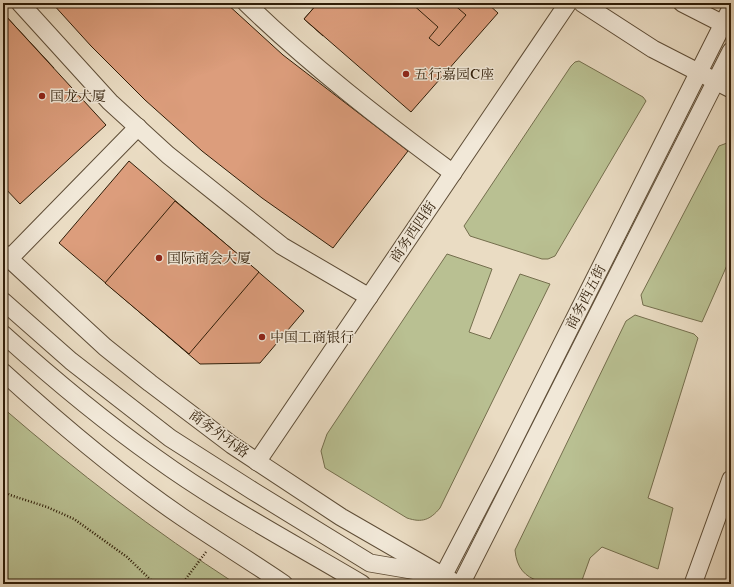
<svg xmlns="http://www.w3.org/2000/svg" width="734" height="587" font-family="'IM FELL Double Pica','Noto Serif SC',serif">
  <rect width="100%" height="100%" fill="#eadcc3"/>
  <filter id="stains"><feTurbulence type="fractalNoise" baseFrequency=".005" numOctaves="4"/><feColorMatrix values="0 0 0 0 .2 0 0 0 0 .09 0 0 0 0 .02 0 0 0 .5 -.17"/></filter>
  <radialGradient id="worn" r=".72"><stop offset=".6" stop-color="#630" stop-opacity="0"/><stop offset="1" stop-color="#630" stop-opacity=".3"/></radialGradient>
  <g fill="#b9c092" stroke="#746e4d">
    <polygon points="579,61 643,97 646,101 555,256 548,259 542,259 470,236 464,226 571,66 575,62"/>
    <polygon points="727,143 731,144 731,263 728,263 702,322 643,305 641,295 719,146"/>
    <path d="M447,254L492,269L469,332L490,339L520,274L550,284L440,508C430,520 422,523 407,518L325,468L321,451L327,434Z"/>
    <path d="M635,315L694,334L698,338L648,498L673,508L658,569L602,547L590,558L581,583L583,584C552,584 518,587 515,550L626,321Z"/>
    <path d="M3,408C77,472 154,531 236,584H3Z"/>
  </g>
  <g fill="#dc9d7c" stroke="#2f1d08">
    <polygon points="52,3 226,3 283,55 408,151 333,248 262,198 202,151 145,100 91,46"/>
    <polygon points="318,3 352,3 323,36 304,19"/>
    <polygon points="318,3 487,3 498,13 411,112 304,19"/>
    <polygon points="411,3 452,3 466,15 439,46 429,38 438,27"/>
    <polygon points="3,13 54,68 3,115"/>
    <polygon points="3,13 106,125 20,204 3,186"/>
    <polygon points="129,161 304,311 260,363 200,364 59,243"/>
    <polygon points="175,201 259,272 189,354 105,283"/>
  </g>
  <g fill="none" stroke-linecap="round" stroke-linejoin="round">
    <defs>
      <g id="minor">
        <polyline points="20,3 110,102 168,155 282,246 369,297"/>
        <path d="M246,3C310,65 381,120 453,173"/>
        <polyline points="582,3 653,49 731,89"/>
        <polyline points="682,3 731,28"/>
        <polyline points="3,253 105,347 150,383 232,445 341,517 452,581"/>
        <polyline points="9,259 138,127"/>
        <polyline points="3,301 71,361 170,438 253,491 370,563 429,573"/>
        <path d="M3,334C52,378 102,420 156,458C221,505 293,543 362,584"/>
        <path d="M3,372C59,423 119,474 182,517C216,540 250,561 284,584"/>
        <polyline points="257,462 568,3"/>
        <polyline points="439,584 501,465 731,8"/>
        <polyline points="461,584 731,51"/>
        <polyline points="693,584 731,479"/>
      </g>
    </defs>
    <use href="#minor" stroke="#5e4d37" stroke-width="19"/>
    <g stroke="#2f1d08" stroke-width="2.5" stroke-dasharray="1 2" stroke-linecap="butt">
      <polyline points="3,491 10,495 47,507 74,519 127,557 155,584"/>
      <polyline points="182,584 206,552"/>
    </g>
    <use href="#minor" stroke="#f1e8d8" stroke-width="17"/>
  </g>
  <g fill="#8f2418" stroke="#f1e8d8" stroke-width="1.5">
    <circle cx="406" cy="74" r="4"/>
    <circle cx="42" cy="96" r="4"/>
    <circle cx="159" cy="258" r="4"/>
    <circle cx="262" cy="337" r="4"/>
  </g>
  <g text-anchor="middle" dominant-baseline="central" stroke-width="3" stroke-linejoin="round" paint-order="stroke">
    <g font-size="14" fill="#2f1d08" stroke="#f1e8d8" text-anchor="start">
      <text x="414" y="74">五行嘉园C座</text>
      <text x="50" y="96">国龙大厦</text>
      <text x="167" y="258">国际商会大厦</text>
      <text x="270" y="337">中国工商银行</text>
    </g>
    <g font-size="14" fill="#2f1d08" stroke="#f1e8d8">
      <text transform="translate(413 232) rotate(-56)">商务西四街</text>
      <text transform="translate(586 297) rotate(-63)">商务西五街</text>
      <text transform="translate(219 434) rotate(36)">商务外环路</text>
    </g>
  </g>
  <rect width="734" height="587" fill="none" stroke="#eadcc3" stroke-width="16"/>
  <rect x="4" y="4" width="726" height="579" fill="none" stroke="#2f1d08" stroke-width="2"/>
  <rect x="8" y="8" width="718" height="571" fill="none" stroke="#2f1d08"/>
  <rect width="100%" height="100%" filter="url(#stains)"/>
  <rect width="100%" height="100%" fill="url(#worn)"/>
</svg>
